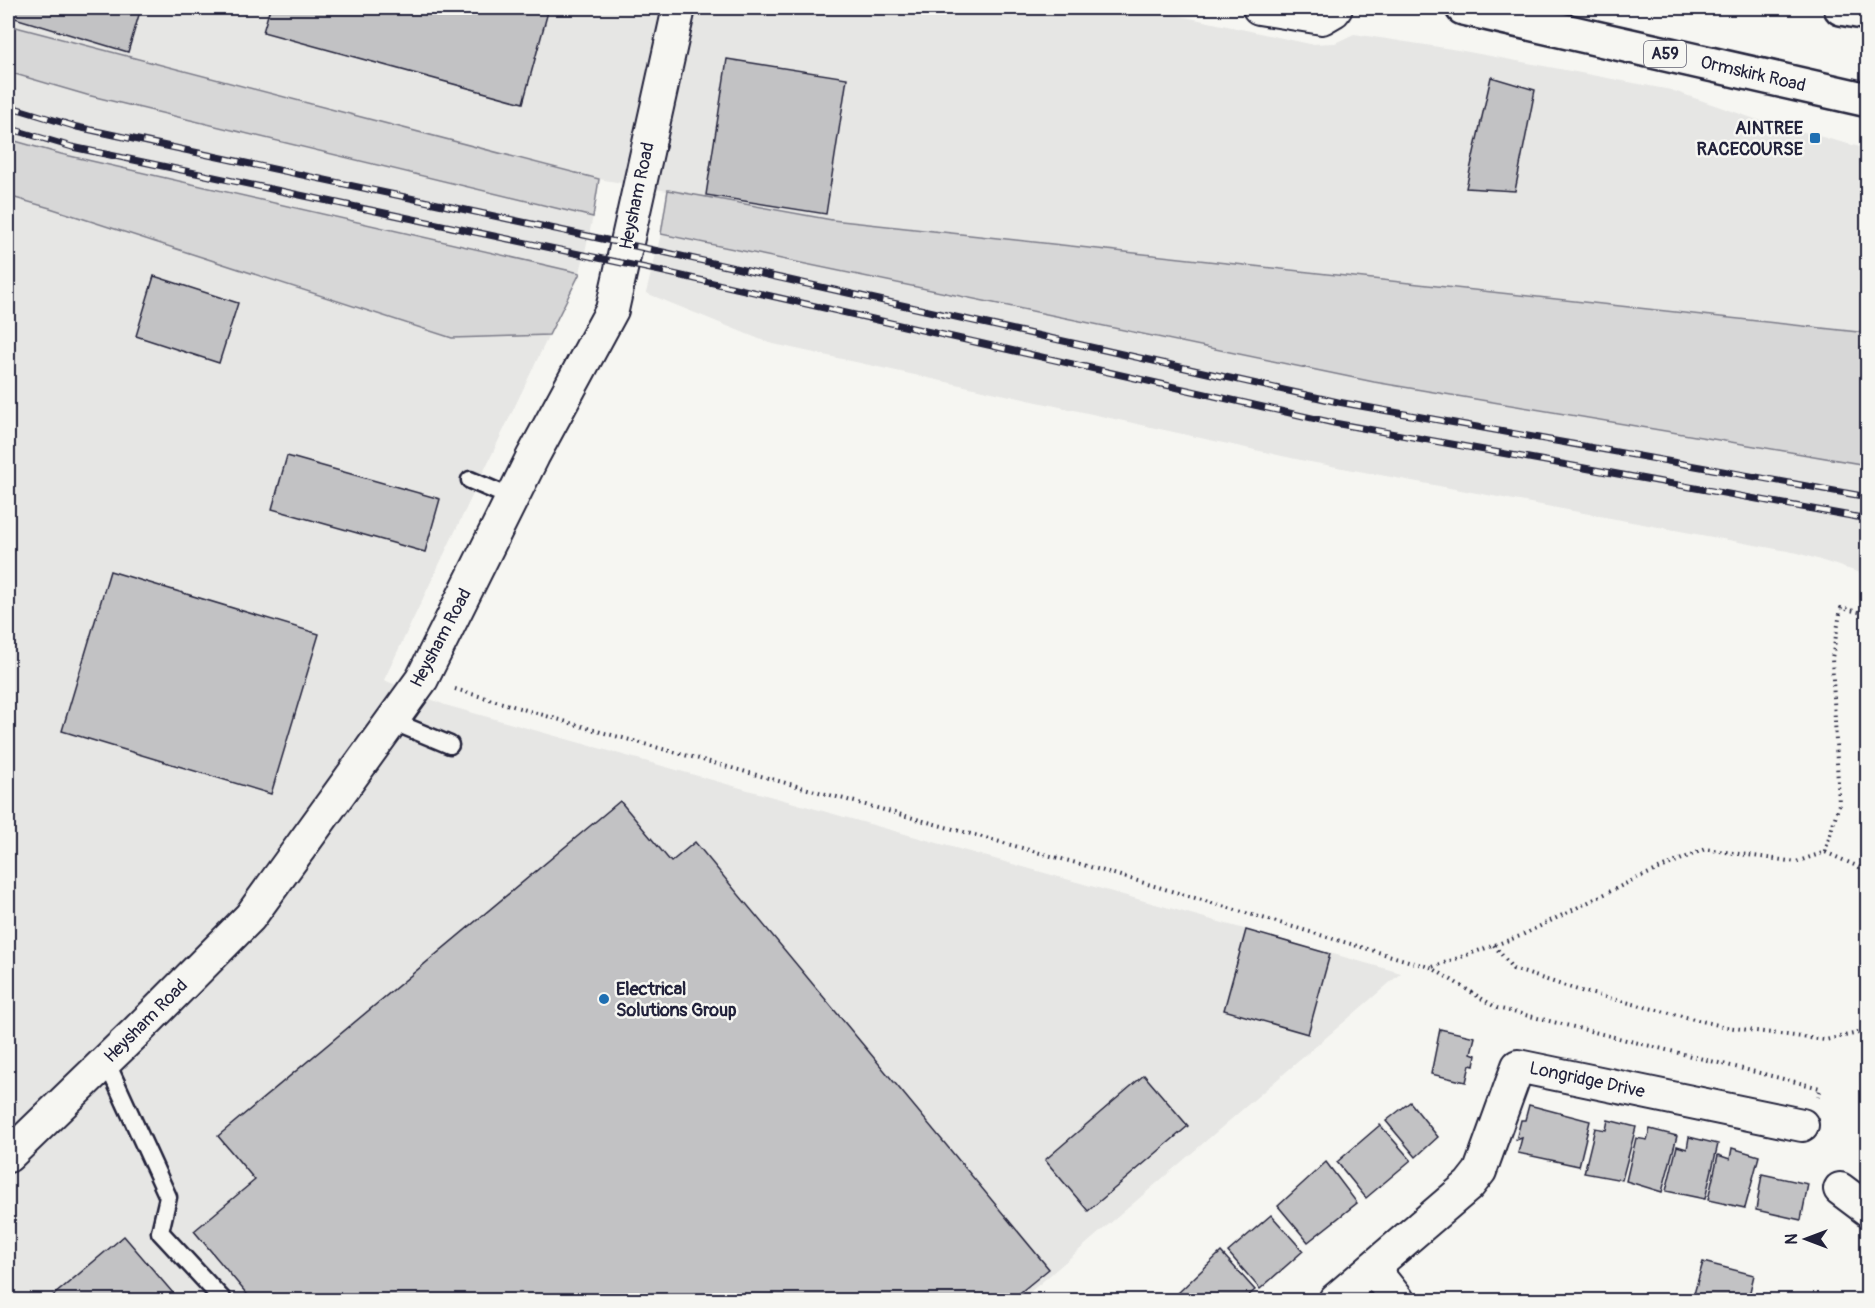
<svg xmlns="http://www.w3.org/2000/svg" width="1875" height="1308" font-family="Pangolin,sans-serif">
  <rect width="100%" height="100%" fill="#f6f6f2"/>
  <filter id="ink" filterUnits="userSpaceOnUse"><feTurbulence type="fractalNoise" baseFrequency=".0167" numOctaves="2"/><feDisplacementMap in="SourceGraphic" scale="12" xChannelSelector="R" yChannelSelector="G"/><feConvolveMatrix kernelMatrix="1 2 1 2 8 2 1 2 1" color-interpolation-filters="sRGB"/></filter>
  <g filter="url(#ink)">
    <g fill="#e6e6e4">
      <polygon points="8,8 1144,8 1310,44 1335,43 1354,34 1458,50 1671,90 1755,119 1867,149 1867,333 832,220 599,179 8,25"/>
      <polygon points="8,72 87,95 593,217 580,273 61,154 8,139"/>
      <polygon points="8,196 50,208 452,338 549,335 384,680 445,705 1401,973 1021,1300 8,1300"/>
      <polygon points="661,234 1374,382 1867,465 1867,575 1798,553 1305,461 769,343 646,293"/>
    </g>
    <g fill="#d7d7d7" stroke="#7c7c89" stroke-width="1.5">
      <polygon points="8,25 599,179 593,217 87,95 8,72"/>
      <polygon points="8,139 61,154 580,273 549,335 452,338 50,208 8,196"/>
      <polygon points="668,190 832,220 1867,333 1867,465 1374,382 661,234"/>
    </g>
    <g fill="#c2c2c4" stroke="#22223b" stroke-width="1.5">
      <polygon points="8,8 141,8 128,52 8,16"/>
      <polygon points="270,8 549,8 523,103 263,32"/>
      <polygon points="727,59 847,78 826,214 706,195"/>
      <polygon points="1491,77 1535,90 1515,191 1466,188"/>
      <polygon points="154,276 238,303 219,363 136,336"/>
      <polygon points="287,456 440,499 425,552 272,509"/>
      <polygon points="110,571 319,634 271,794 62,731"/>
      <polygon points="620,801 671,862 695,842 1049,1269 1011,1300 252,1300 194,1231 255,1180 218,1136"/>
      <polygon points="1246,930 1330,954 1308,1034 1224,1010"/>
      <polygon points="1440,1029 1475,1037 1471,1053 1476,1055 1474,1066 1470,1065 1466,1082 1431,1074"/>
      <polygon points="1144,1075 1188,1126 1088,1211 1045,1160"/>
      <polygon points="1410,1102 1438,1137 1416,1157 1386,1121"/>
      <polygon points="1529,1105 1590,1121 1579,1166 1518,1153 1522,1138 1516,1140 1521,1120 1525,1120"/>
      <polygon points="1608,1120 1636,1127 1622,1180 1584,1173 1595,1128 1606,1130"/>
      <polygon points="1380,1125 1411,1160 1366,1198 1337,1162"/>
      <polygon points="1650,1129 1677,1136 1662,1192 1626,1181 1636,1138 1647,1140"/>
      <polygon points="1689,1137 1718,1144 1705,1199 1666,1191 1677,1146 1687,1149"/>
      <polygon points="1732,1148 1759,1156 1745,1208 1708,1200 1718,1155 1730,1159"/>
      <polygon points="1326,1162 1357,1203 1308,1242 1278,1206"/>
      <polygon points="1762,1174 1808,1184 1801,1220 1756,1210"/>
      <polygon points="1271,1215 1303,1251 1260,1289 1228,1252"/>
      <polygon points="124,1236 179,1300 48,1300"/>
      <polygon points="1221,1252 1255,1290 1243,1300 1182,1300 1177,1294"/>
      <polygon points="1703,1262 1754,1275 1748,1300 1717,1300 1694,1294"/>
    </g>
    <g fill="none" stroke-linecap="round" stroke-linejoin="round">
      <defs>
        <g id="service">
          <polyline points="470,480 512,498"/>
          <polyline points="392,721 450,745"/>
          <polyline points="106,1061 168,1197 160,1232 223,1300"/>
        </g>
        <g id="minor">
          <polyline points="1259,8 1322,18 1334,11 1336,8"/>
          <polyline points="8,1156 137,1031 250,917 422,679 533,456 612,310 679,8"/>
          <polyline points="1840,1189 1868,1210"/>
          <polyline points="1373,1269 1398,1300"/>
          <polyline points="1335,1300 1469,1185 1480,1171 1518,1066 1802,1125"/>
        </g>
        <g id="trunk">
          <polyline points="1463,8 1868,100"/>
          <polyline points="1841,8 1868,13"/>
        </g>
      </defs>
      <use href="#service" stroke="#22223b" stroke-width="21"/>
      <use href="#minor" stroke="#22223b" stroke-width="36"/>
      <use href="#trunk" stroke="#22223b" stroke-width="38"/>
      <g stroke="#22223b" stroke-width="4" stroke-dasharray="1.5 4.5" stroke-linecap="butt">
        <polyline points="455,689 601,732 1080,864 1432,968 1497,1008 1820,1088 1818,1097"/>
        <polyline points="1825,852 1839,804 1832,658 1841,608 1868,614"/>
        <polyline points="1494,945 1513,969 1581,991 1726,1027 1825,1040 1868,1031"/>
        <polyline points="1433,967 1520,936 1631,881 1705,849 1796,862 1825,852 1868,871"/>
      </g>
      <use href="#service" stroke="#f6f6f2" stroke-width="16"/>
      <use href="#minor" stroke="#f6f6f2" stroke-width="32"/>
      <use href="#trunk" stroke="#f6f6f2" stroke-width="33"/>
      <defs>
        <g id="rail">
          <polyline points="8,106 77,127 663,252 1338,402 1868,497"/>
          <polyline points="8,128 72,147 660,271 1334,423 1868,519"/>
        </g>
      </defs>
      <use href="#rail" stroke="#22223b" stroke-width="7"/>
      <use href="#rail" stroke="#f6f6f2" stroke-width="4.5" stroke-dasharray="14" stroke-linecap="butt"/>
    </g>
  </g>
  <g fill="#1f6fb2" stroke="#f6f6f2" stroke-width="2">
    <rect x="1809" y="132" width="12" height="12" rx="3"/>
    <circle cx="604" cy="999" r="6"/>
  </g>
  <g text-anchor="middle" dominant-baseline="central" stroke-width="5" stroke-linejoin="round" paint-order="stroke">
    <rect fill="#f6f6f2" stroke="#626272" stroke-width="1.5" x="1644" y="41" width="42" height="26" rx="4.5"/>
    <g font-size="16" font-weight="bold" fill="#22223b">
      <text x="1665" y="54">A59</text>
    </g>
    <g font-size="18" fill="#22223b" stroke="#f6f6f2">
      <text transform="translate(1753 74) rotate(13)">Ormskirk Road</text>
      <text transform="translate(637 196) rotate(-78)">Heysham Road</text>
      <text transform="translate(441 638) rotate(-62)">Heysham Road</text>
      <text transform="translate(146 1021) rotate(-45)">Heysham Road</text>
      <text transform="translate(1587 1080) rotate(12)">Longridge Drive</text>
    </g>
    <g font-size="18" font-weight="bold" fill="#22223b" stroke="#f6f6f2" text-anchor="end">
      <text x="1803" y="128">AINTREE<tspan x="1803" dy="21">RACECOURSE</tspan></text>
      <text x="616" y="989" text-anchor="start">Electrical<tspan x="616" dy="21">Solutions Group</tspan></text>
    </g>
  </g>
  <rect width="1875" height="1308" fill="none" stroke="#f6f6f2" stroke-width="30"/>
  <rect x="15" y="15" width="1845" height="1278" fill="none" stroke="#22223b" stroke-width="2" filter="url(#ink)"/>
  <g transform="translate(1806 1239) rotate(270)" stroke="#f6f6f2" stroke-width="4.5" paint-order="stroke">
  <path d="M0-4.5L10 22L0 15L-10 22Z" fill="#22223b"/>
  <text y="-9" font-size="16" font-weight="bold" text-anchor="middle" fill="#22223b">N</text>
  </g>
</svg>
